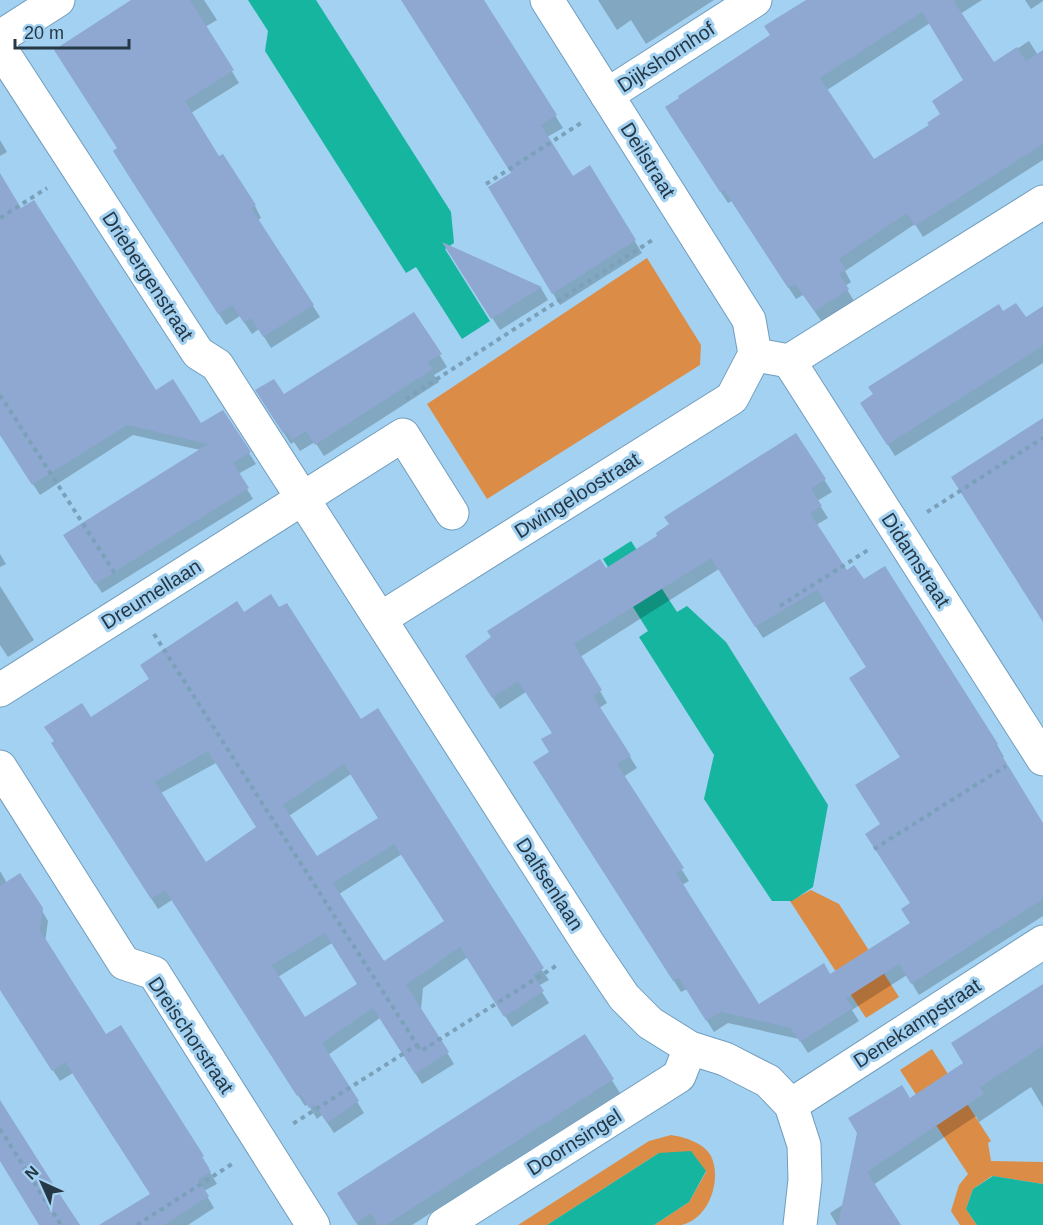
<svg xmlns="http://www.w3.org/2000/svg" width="1043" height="1225" font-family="Arial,sans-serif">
  <rect width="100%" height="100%" fill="#a3d1f1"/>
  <g fill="#db8d48">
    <polygon points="647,258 701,345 700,365 487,499 427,404"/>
    <polygon points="811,890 839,904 899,997 866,1018 790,901"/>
    <polygon points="932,1049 991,1141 988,1143 991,1161 1043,1162 1043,1184 992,1176 973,1189 966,1209 977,1225 960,1225 951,1211 959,1185 968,1174 900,1070"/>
    <path d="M671,1135C685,1137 704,1143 711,1156C722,1179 710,1218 682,1225C674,1225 662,1225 654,1225L689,1202L706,1172L696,1158L659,1153L547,1225H518L649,1141Z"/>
  </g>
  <g fill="#15b59f">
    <polygon points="248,0 316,0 451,212 454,243 445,249 490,321 462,339 416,267 406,273 265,51 268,31"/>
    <polygon points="631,541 677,612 687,606 726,642 828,805 813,887 792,901 772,901 704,799 714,755 639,637 648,631 603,559"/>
    <polygon points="691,1151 706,1171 689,1202 654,1225 547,1225 659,1153"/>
    <polygon points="993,1176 1043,1184 1043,1225 977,1225 966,1209 973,1189"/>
  </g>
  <g fill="#0003" fill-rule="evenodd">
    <polygon points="134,0 204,0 217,20 205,27 239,83 191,113 219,158 222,156 255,206 261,218 258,220 320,317 271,348 259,329 252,334 240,316 226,325 122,163 118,149"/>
    <polygon points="402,0 482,0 563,128 547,137 572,178 589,167 642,253 560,305 490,188 513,173"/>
    <polygon points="598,0 714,0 646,44 631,20 617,30"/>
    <path d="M830,0H982L960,14L994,64L1029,41L1043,63V160L923,237L915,224L845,271L851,282L845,286L854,301L822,322L803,295L796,299L732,201L728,203L674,120ZM930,23L964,81L942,115L930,126L874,161L827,90Z"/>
    <polygon points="1025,0 1043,0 1043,1 1031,9"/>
    <polygon points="0,140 7,152 0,156"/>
    <polygon points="0,176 21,210 155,392 201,425 223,412 256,464 238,474 253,499 102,593 72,546 200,450 133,435 40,495 0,433"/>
    <polygon points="451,254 541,288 548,300 500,330"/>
    <polygon points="1043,308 1043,363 895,456 869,415 1002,313 1025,320"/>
    <polygon points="414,314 447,367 434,375 439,382 324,456 315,442 300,451 294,442 291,444 264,403 283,396"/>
    <path d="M796,435L832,492L817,501L828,518L816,525L846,572L997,745L1004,757L1002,758L1043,826V916L919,995L907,975L852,1010L859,1021L808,1053L799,1039L728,1023L714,1032L687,989L681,992L542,775L550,753L553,733L526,692L500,709L474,669L606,570L659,536ZM719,569L763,638L825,601L867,668L901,758L882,825L912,904V924L830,976L759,1006L682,885L689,881L623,777L637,768L599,708L607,703L580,657Z"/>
    <polygon points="0,554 6,564 0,567"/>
    <polygon points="0,586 34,640 8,657 0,645"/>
    <path d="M243,614L361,721L549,980L538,986L549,1003L512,1027L468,957L423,988L421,1010L454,1064L422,1084L380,1018L328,1055L364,1113L334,1133L322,1115L317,1119L308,1104L305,1106L172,900L158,909L59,755L91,719ZM216,763L258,828L206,864L161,793ZM351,774L379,819L317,858L289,816ZM402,854L445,922L384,963L339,894ZM332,943L359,985L305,1019L278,977Z"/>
    <polygon points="0,871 7,883 41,909 48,921 45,942 106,1036 120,1027 209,1168 208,1169 217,1184 204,1191 214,1208 188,1225 102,1225 151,1194 73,1073 60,1081 10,1004 0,959"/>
    <polygon points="1043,986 1043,1107 1031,1087 979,1122 976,1116 873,1185 899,1225 837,1225 830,1213 844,1204 910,1100 965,1063"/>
    <polygon points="584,1036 620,1093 412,1225 358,1225 346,1206"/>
  </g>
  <g fill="#8ea8d1" fill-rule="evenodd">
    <polygon points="131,0 190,0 234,70 185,101 219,156 223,154 256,205 251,208 314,305 263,337 251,318 244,323 232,305 218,314 137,189 113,151 117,148 54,50"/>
    <polygon points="401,0 484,0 557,115 541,125 573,176 590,165 636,240 552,294 488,187 511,173"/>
    <path d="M806,0H953L994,62L1017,47L1026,61L1043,50V144L915,226L907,213L839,259L846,270L839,274L849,289L815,311L795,284L788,288L724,190L720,192L665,107L679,98L678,96L770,35L764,26ZM922,12L963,80L932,101L940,114L927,123L929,125L874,159L820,78Z"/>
    <polygon points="0,173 21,208 34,200 156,390 173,379 201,423 223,410 251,452 233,463 249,488 95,584 63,535 208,444 127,425 32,485 0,435"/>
    <polygon points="442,242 542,287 491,319"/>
    <polygon points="1016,303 1026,317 1043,306 1043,346 887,445 860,403 873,394 868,387 999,304 1003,311"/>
    <polygon points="414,312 442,354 428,362 433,369 315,445 306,431 292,440 286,431 283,433 255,390 274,379 284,394"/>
    <polygon points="1043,418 1043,622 951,477"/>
    <path d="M796,433L826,479L811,489L822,506L810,513L847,570L854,565L864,579L885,566L998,744L996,746L1043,823V899L911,984L899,964L846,998L853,1008L800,1042L791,1028L721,1012L706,1021L679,978L673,981L533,762L549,752L541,739L552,733L518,681L492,698L465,656L491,637L487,631L600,559L606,568L657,536L656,533L669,524L664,517ZM711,558L755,627L817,590L866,667L849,678L900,757L855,785L880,824L865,834L910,903L901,909L910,923L830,974L824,963L759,1004L676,873L684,868L617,764L631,756L593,696L602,690L574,644Z"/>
    <path d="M271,594L279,607L287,603L361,719L378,708L544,968L533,975L544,991L504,1017L460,947L406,985L449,1052L415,1074L373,1008L322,1043L359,1101L327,1123L315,1105L309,1108L300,1094L297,1096L165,890L151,899L51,743L54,741L44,727L82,703L91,717L149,679L140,665L237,601L244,612ZM208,751L256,827L206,862L155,782ZM344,764L378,818L317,856L283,805ZM394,844L444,921L384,961L333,883ZM325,933L357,984L305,1017L272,965Z"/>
    <polygon points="20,873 43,908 40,930 74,984 106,1034 121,1025 204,1156 202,1157 211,1172 198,1180 209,1196 164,1225 99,1225 150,1194 65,1062 52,1071 0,990 0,886"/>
    <polygon points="1043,984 1043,1046 980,1087 984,1094 867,1172 901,1225 838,1225 857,1133 848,1118 902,1085 910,1098 963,1063 951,1043"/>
    <polygon points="585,1034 614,1079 386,1225 378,1225 371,1213 356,1223 337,1193"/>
    <polygon points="0,1100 57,1190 80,1225 39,1225 0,1161"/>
  </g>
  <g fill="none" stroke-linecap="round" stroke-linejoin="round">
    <defs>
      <g id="minor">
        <polyline points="0,37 58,0"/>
        <polyline points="0,48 198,353 217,365 589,945 624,997 650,1023 690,1048 725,1059 768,1081 791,1105 804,1145 805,1180 800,1225"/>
        <polyline points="607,95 755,0"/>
        <polyline points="767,357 789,361 1043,202"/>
        <polyline points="789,361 1043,759"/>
        <polyline points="380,619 732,398 755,354 749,320 547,0"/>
        <polyline points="0,690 403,435 452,513"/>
        <polyline points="0,767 124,963 154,973 313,1225"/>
        <polyline points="791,1105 1043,942"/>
        <polyline points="444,1225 679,1076 690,1048"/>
      </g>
    </defs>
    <use href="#minor" stroke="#719dbd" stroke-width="35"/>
    <g stroke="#7ba0ba" stroke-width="4" stroke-dasharray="4.5 4.5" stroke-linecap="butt">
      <polyline points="486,184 581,123"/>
      <polyline points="0,218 47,188"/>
      <polyline points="0,395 116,575"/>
      <polyline points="406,399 654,239"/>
      <polyline points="927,512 1043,438"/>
      <polyline points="780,606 868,550"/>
      <polyline points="154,634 417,1045 291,1125"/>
      <polyline points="874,849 1006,766"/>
      <polyline points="417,1045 421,1051 559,964"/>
      <polyline points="0,1129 61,1225"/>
      <polyline points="137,1225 232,1164"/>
    </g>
    <use href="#minor" stroke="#fff" stroke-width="33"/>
  </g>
  <g text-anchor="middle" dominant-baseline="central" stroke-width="6" stroke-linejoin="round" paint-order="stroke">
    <g font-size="20" fill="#263845" stroke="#a3d1f1">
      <text transform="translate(666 57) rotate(-33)">Dijkshornhof</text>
      <text transform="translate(648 160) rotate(58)">Deilstraat</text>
      <text transform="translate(148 276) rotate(57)">Driebergenstraat</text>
      <text transform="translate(577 495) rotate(-32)">Dwingeloostraat</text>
      <text transform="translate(916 560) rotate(57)">Didamstraat</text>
      <text transform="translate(151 594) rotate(-32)">Dreumellaan</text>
      <text transform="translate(550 884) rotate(57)">Dalfsenlaan</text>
      <text transform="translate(917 1023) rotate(-33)">Denekampstraat</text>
      <text transform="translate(191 1035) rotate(56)">Dreischorstraat</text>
      <text transform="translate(574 1142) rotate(-32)">Doornsingel</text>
    </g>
  </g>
  <g transform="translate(42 1183) rotate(315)" stroke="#a3d1f1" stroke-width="4.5" paint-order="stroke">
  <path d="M0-4.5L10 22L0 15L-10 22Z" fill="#263845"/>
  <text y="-9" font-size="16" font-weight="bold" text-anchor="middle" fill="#263845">N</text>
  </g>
  <path d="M15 39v9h114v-9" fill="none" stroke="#263845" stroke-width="3"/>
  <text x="24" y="39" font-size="18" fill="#263845" stroke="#a3d1f1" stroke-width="4.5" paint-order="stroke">20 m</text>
</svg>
